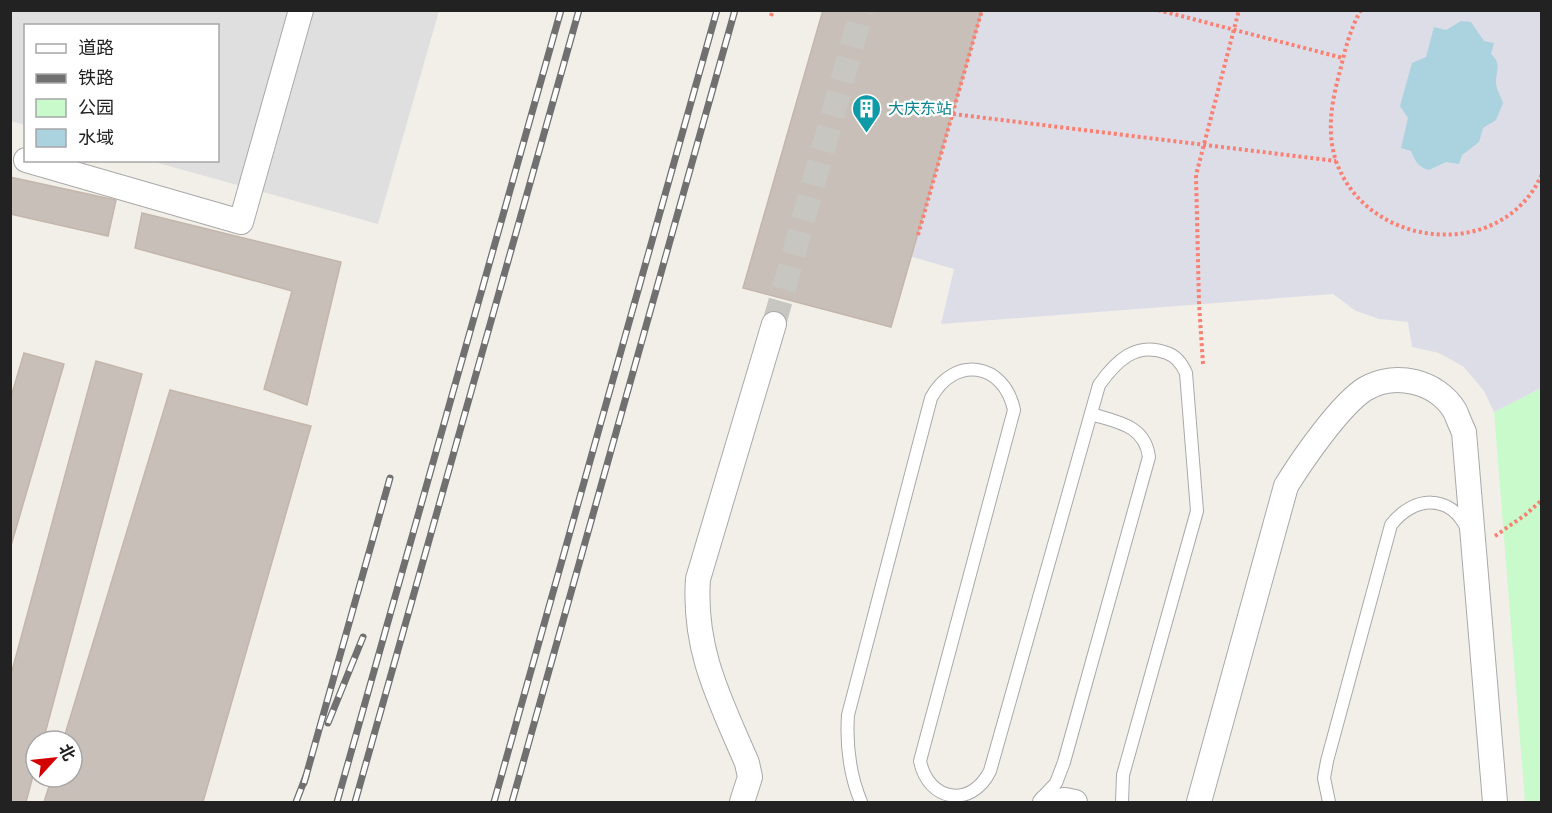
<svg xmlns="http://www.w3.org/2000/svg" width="1552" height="813" font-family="Rubik,'Noto Sans SC',sans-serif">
  <rect width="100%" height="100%" fill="#f2efe9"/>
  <polygon fill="#e0dfdf" points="10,11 439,11 378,224 151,161 218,160 218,26 26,26 25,125 11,121"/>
  <polygon fill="#c8facc" points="1541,388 1541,802 1525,802 1494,412"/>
  <polygon fill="#dddde8" points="948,11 1541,11 1541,388 1494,412 1484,391 1464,367 1439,353 1412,347 1408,322 1379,319 1356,311 1333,294 941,324 954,269 881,248"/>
  <path fill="#aad3df" d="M1461,21L1471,22L1484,41L1494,43L1491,54C1502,64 1496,70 1496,83C1496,89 1501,97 1503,103L1496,120L1483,128L1479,142L1462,155L1459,164L1446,162L1429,170C1418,167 1415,161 1411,151L1401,148L1408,118L1400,106L1412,63L1426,57L1434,27L1446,30Z"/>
  <g fill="#c7bfb8" stroke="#c4b6ab" stroke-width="1.5">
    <polygon points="823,10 982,10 891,327 743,288"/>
    <polygon points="10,177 116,200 108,236 10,214"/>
    <polygon points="142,213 341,262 307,405 264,389 292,291 135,248"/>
    <polygon points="24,353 64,364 10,549 10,400"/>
    <polygon points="96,361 142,374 43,741 36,741 36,765 26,802 10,802 10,678"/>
    <polygon points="170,390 311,426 203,802 44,802 52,777 72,777 72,741 63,741"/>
  </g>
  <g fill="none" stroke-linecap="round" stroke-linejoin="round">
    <polyline stroke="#c8c6c1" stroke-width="24" stroke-dasharray="24 12" stroke-linecap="butt" points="774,324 862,10"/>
    <defs>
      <g id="lane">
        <path d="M1039,801L1056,783L1064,762L1149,457C1145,425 1117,422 1091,414"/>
        <path d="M861,802C849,773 846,746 848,715L931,398C954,355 1004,362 1014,410L920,761C928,801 971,809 990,771L1099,385C1116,361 1136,341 1167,353C1176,356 1182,364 1186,373L1197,511L1123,775L1122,802"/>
        <path d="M1329,802L1324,778L1327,761L1391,525C1413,496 1450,493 1467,529"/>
      </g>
      <g id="street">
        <polyline points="26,160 241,222 301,10"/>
        <path d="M742,802L750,777L747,763C720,700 693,650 698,579L774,324"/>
        <polyline points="1046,802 1065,800 1075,802"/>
        <path d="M1199,802L1286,486C1302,460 1340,405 1365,389C1395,371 1437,381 1455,411C1458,418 1461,426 1464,432L1495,802"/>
      </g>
    </defs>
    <use href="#lane" stroke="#a9a9a9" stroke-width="14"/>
    <use href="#street" stroke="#a9a9a9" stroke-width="26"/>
    <g stroke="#fa8072" stroke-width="4" stroke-dasharray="3 3" stroke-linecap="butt">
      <polyline points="1158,10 1343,58"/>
      <path d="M1361,10C1350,29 1345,50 1340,71C1332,100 1326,131 1336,161C1367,250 1503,263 1542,174"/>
      <polyline points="771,16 773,10"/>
      <polyline points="953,114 1336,161"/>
      <polyline points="918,235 982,10"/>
      <polyline points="1203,364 1199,304 1196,175 1239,10"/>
      <polyline points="1495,536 1525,515 1542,500"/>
    </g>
    <use href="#lane" stroke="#fff" stroke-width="12"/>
    <use href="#street" stroke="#fff" stroke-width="24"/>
    <defs>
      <g id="rail">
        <polyline points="328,723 363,637"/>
        <polyline points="304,783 390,478"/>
        <polyline points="296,802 306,776"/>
        <polyline points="337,802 561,10"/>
        <polyline points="355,802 579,10"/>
        <polyline points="494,802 717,10"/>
        <polyline points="512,802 735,10"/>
      </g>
    </defs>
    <use href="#rail" stroke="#707070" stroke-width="7"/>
    <use href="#rail" stroke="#fff" stroke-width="4.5" stroke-dasharray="14" stroke-linecap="butt"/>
  </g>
  <defs>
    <symbol id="building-pin" viewBox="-11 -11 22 30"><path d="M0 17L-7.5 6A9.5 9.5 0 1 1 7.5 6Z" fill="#0f9aa8" stroke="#fff"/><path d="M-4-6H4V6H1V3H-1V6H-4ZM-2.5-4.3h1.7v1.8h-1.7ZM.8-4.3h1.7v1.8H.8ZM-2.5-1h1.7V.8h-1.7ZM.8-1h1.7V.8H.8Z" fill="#fff"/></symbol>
  </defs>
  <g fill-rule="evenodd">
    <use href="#building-pin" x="850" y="92" width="33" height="45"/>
  </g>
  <g text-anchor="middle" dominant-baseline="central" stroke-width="4.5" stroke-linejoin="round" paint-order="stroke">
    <g font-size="16" fill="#0d838f" stroke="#fff" text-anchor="start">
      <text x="888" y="108">大庆东站</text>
    </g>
  </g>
  <rect width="1552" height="813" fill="none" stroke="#222222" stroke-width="24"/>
  <rect x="24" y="24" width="195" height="138" fill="#ffffff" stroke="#a7a7a7" stroke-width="1.5"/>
  <rect x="36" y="44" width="30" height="9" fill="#ffffff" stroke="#a7a7a7" stroke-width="1.5"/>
  <text x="78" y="54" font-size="18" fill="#222222">道路</text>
  <rect x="36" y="74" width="30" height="9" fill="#707070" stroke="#a7a7a7" stroke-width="1.5"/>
  <text x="78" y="84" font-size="18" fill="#222222">铁路</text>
  <rect x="36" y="99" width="30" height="18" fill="#c8facc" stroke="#a7a7a7" stroke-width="1.5"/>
  <text x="78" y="114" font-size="18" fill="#222222">公园</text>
  <rect x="36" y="129" width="30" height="18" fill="#aad3df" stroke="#a7a7a7" stroke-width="1.5"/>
  <text x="78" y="144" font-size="18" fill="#222222">水域</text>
  <g transform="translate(54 759) rotate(63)"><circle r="28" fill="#ffffff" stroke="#a7a7a7" stroke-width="1.5"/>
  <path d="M0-4.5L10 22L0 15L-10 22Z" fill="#d40000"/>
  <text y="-9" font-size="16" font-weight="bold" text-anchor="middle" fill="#222222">北</text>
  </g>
</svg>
